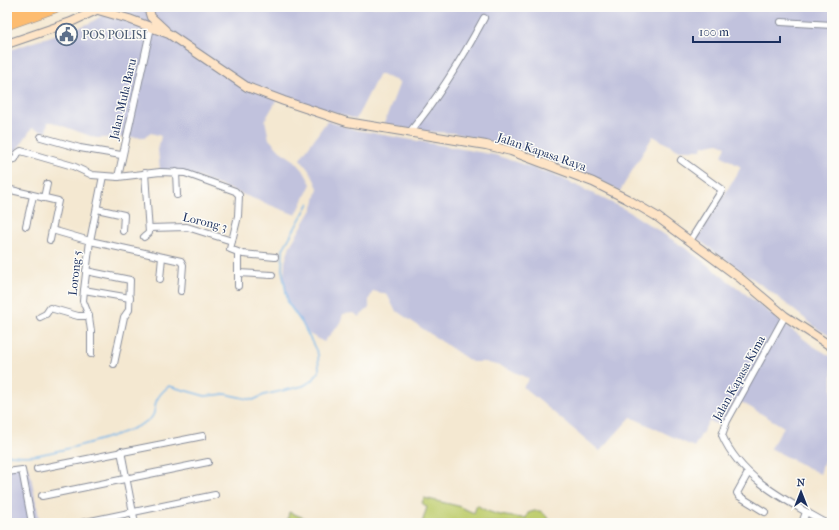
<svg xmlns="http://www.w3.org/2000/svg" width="839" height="530" font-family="'IM FELL French Canon',serif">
  <rect width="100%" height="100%" fill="#fdfcf7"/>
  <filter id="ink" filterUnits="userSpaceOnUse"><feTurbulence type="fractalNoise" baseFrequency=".025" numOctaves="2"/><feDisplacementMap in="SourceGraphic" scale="8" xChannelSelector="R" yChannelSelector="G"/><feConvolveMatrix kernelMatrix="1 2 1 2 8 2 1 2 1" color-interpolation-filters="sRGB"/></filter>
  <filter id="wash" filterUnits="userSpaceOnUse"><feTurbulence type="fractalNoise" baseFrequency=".012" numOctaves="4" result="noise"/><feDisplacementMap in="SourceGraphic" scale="16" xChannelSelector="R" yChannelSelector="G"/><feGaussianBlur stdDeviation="0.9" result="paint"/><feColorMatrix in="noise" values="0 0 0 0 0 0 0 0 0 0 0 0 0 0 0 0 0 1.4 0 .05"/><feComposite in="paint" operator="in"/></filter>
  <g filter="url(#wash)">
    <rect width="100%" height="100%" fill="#f4e8d1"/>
    <g fill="#c1c2dd">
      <polygon points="116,7 832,7 832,337 818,329 770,291 697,239 741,167 722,156 726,146 718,143 703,146 702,150 678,150 653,136 620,191 588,175 528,152 454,133 417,131 384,124 400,82 379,74 356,119 279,96 265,120 269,139 280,151 295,161 303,170 311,184 296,215 193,175 160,170 158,150 161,136 151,133 145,137 96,138 52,122 48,122 46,132 32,128 14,154 7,151 7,51 90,23"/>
      <polygon points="327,121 356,130 495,155 557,176 628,211 688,250 813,346 832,357 832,465 824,461 820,474 770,448 784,427 736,399 721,426 709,421 694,447 631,417 600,451 523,387 529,379 507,368 485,362 472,362 395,310 387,294 373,291 369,299 369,308 359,317 354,313 343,314 340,323 324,342 309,334 288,303 284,279 285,262 290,246 313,208 318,188 311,173 300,159"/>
      <polygon points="7,465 29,467 40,523 7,523"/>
    </g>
    <g fill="#c0ce70" stroke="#6e7e67">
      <path d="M424,498L458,506L474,513L477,505C490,515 509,517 526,518L528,513C544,507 542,514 553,523H422L427,507L422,503Z"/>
      <polygon points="289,512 317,523 287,523"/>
    </g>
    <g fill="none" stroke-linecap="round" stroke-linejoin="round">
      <path stroke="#75b4e9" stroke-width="1.5" d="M7,455C17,455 28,457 38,455C63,450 135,434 152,417C156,411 154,408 156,402C158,396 164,390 169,386L205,396L225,394L253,400L264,395L303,386L313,380L319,371L318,354L302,323L288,303L282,269L283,249L309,203"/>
    </g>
  </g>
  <g filter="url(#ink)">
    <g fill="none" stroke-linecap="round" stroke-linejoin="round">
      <defs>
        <g id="street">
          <polyline points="781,22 832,25"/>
          <path d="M409,133C439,97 462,59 484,18"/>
          <polyline points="41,137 80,148 121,155"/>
          <polyline points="7,160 15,159 18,153 21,151 73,166 92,175 118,177 160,172 185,173 235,191 239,195 238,216 230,249 243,254 275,257"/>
          <polyline points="681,160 722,190 690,241"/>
          <polyline points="176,172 177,195"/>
          <polyline points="118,177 151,27"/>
          <polyline points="7,189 58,201 52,230 90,241 181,261 183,265 181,291"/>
          <polyline points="44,198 47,184"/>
          <polyline points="97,209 124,215 123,231"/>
          <polyline points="26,226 33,196"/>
          <polyline points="149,228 187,227 232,241"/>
          <polyline points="144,237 149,233 145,173"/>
          <polyline points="50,240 52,230"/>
          <polyline points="238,253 238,286"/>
          <polyline points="86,271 130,280 129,310 124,317 114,364"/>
          <polyline points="238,273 272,275"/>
          <polyline points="160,279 162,257"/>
          <polyline points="84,290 130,298"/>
          <path d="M785,316L727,421L722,435C741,479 787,501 826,523"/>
          <polyline points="40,317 46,314 50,308 78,316 89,316 83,301 84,290 90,241 103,176"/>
          <polyline points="89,317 91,331 91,354"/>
          <polyline points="121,451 135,523"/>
          <polyline points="37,469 203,436"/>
          <polyline points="7,472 22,470 32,523"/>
          <polyline points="748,473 737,493 739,496 765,512"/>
          <polyline points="42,496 208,462"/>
          <polyline points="81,523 215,495"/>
          <polyline points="802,523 806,512"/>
        </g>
        <g id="secondary">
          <polyline points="148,7 151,17 165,30"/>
          <polyline points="98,10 129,19 169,34 247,87 284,101 347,122 486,145 511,151 593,182 627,199 656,216 740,278 785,316 832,347"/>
          <polyline points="7,44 71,22 103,7"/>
        </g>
        <g id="highway">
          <polyline points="7,15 30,7"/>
          <polyline points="7,24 55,7"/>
        </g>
      </defs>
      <use href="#street" stroke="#888c98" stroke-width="8"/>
      <use href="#secondary" stroke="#888c98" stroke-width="10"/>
      <use href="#highway" stroke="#888c98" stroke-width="12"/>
      <use href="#street" stroke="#fff" stroke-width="6"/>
      <use href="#secondary" stroke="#fee4c6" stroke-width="8"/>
      <use href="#highway" stroke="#fdbc70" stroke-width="11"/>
    </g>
  </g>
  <defs>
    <symbol id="civic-ring" viewBox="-11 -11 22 22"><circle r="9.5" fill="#fdfcf7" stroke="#5c6f8a" stroke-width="1.5"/><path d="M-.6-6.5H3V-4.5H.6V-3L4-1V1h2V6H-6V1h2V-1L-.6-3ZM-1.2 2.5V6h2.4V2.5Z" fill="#5c6f8a"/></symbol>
  </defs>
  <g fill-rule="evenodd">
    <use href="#civic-ring" x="54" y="22" width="25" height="25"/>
  </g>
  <g text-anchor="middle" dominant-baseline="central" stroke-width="3" stroke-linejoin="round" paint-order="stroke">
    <g font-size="12" fill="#4e5e75" stroke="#fdfcf7" text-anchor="start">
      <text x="82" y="35">POS POLISI</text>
    </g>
    <g font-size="12" fill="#1b2f5e" stroke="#fdfcf7">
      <text transform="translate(123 99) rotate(-77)">Jalan Mula Baru</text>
      <text transform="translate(542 152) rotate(19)">Jalan Kapasa Raya</text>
      <text transform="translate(205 222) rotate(14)">Lorong 3</text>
      <text transform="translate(75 273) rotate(-84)">Lorong 5</text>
      <text transform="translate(739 378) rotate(-61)">Jalan Kapasa Kima</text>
    </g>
  </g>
  <rect width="839" height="530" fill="none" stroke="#fdfcf7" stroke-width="24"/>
  <g transform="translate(801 492)" stroke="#fdfcf7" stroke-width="3" paint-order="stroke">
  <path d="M0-3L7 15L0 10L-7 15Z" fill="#1b2f5e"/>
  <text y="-6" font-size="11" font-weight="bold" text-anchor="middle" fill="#1b2f5e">N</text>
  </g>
  <path d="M693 36v6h87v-6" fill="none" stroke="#1b2f5e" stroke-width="2"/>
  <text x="699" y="36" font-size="12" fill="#1b2f5e" stroke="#fdfcf7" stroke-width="3" paint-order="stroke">100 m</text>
</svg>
